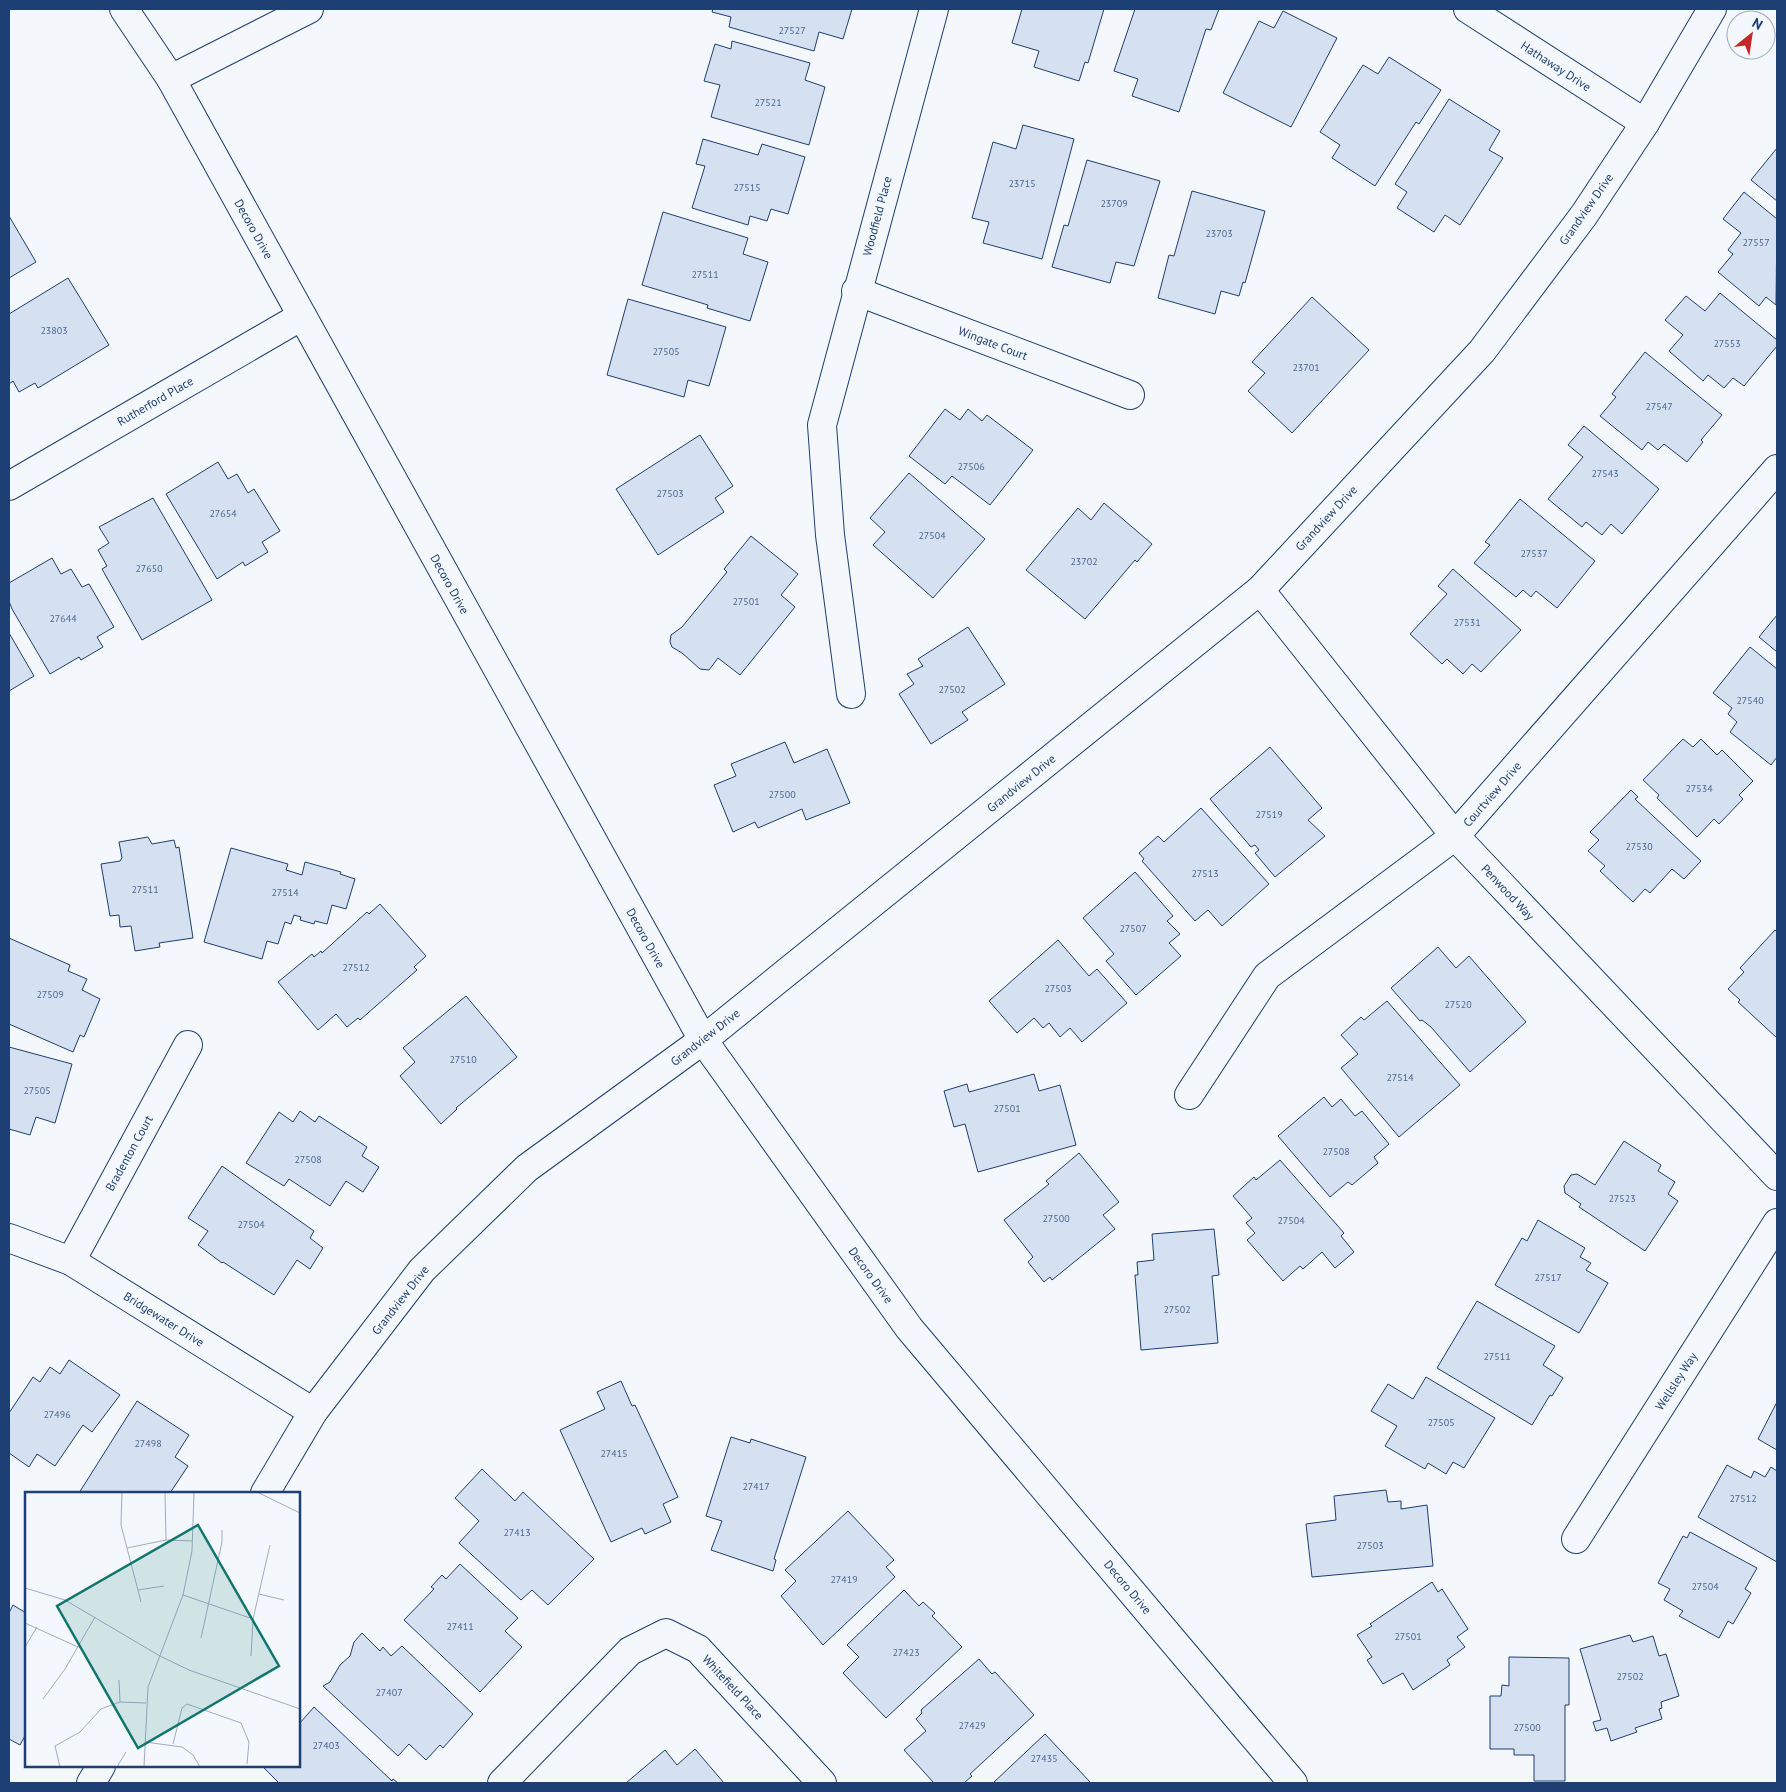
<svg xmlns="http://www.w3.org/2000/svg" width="1786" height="1792" font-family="'PT Sans',sans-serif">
  <rect width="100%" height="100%" fill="#f4f7fb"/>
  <g fill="#d5e0f0" stroke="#1d3f73">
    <polygon points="713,9 852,9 843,39 819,32 814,51 729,27 731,17 712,12"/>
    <polygon points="1022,9 1104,9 1088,63 1085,62 1079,81 1034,67 1039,51 1012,43"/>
    <polygon points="1135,9 1219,9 1211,30 1206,29 1179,112 1132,96 1138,79 1114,71"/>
    <polygon points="1283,11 1337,38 1291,127 1223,93 1259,21 1274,28"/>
    <polygon points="732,41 810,63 805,80 825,87 809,145 711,117 720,85 704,81 715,44 731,49"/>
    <polygon points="1389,57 1441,90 1419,124 1416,122 1375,186 1332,158 1340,145 1320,132 1363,65 1378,74"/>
    <polygon points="1449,99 1500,131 1489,150 1503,158 1460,225 1445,215 1434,232 1397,208 1407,192 1395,184"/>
    <polygon points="1023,125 1074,139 1042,259 983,243 989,222 972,218 993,142 1016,149"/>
    <polygon points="703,139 758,155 762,144 805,157 788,214 771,209 767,221 750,216 748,225 692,208 705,166 696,164"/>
    <polygon points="1777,148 1777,201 1751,180"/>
    <polygon points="1087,160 1160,181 1134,266 1116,262 1110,283 1052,267 1064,225 1068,226"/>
    <polygon points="1192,191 1265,211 1245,283 1243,282 1239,296 1221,291 1215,314 1158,298 1169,255 1174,256"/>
    <polygon points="1744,192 1777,219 1776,305 1766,297 1759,306 1718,272 1733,254 1728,250 1741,233 1723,219"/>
    <polygon points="663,212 748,238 743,254 768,262 750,321 707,308 708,305 642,285"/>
    <polygon points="9,216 36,262 9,278"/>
    <polygon points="68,278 109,345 38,388 35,383 19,392 13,381 9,384 9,314"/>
    <polygon points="1720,293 1777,340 1777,346 1744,386 1733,378 1724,388 1708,375 1703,381 1669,351 1683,335 1665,320 1686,296 1705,311"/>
    <polygon points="1312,297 1369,350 1292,433 1248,391 1265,373 1252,362"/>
    <polygon points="628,299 726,327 709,386 688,380 684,397 607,375"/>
    <polygon points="1645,352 1722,415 1701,440 1703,442 1687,462 1664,444 1658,450 1648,442 1642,450 1600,416 1616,397 1612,394"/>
    <polygon points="945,409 960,420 968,409 982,421 987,415 1033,450 990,505 952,476 945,484 909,456"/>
    <polygon points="1584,426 1659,489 1622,534 1611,524 1602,535 1586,522 1582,527 1548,499 1583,457 1568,445"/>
    <polygon points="700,435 733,486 715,498 724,512 658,555 616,489"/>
    <polygon points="218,462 228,479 237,474 248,493 254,489 280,531 262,542 268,552 245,566 243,562 217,579 166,494"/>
    <polygon points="909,473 985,539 933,598 873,545 885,532 870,518"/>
    <polygon points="153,498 212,600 142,640 102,569 107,566 98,550 109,543 99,527"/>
    <polygon points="1520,499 1595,561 1557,608 1536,591 1531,597 1523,590 1516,597 1474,563 1490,545 1485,542"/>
    <polygon points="1104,503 1152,544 1137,562 1135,560 1085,619 1026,570 1078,508 1091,520"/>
    <polygon points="751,536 798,574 781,595 795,607 740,675 718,658 709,670 700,669 682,653 672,647 670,642 671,635 682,627 727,572 724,569"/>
    <polygon points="52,558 61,574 71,569 82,587 89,584 114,627 97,637 103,647 81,660 79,657 50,674 12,609 9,601 9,583"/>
    <polygon points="1453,569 1521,630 1481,672 1472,664 1463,674 1447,659 1442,664 1410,634 1447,594 1438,586"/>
    <polygon points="1777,615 1777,652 1759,637"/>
    <polygon points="968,627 1005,684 962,712 968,720 931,744 899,694 914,684 907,674 923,666 918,659"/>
    <polygon points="9,633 34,676 9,691"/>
    <polygon points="1750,647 1777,669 1777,757 1771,765 1730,732 1737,722 1728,714 1732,708 1713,693"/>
    <polygon points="1683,739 1693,747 1701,739 1717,755 1722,750 1753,781 1739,795 1743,799 1719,824 1714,819 1697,837 1657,798 1659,795 1643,780"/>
    <polygon points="785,742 794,763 827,749 850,803 806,820 802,809 758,828 755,822 733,832 714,785 736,776 731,764"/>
    <polygon points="1270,747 1322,808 1308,820 1325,836 1275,877 1255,853 1259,850 1255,845 1251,847 1210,799"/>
    <polygon points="1631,790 1638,797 1635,799 1701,861 1684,879 1672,869 1650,893 1645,889 1633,902 1600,871 1605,866 1588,851 1599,840 1590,832"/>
    <polygon points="1201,808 1269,884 1222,926 1208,910 1195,921 1142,861 1144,859 1139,853 1158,836 1164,842"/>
    <polygon points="148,837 152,844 174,840 176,848 179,847 193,938 159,943 160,947 135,951 131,926 120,927 119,915 110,916 101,864 120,861 122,858 119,842"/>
    <polygon points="231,848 288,864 286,870 302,875 305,862 341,872 340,874 355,879 346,909 332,905 327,924 315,921 314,924 300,920 301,917 294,915 291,924 285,922 278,944 267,941 262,959 204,942"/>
    <polygon points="1135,872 1173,916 1167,921 1180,934 1169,943 1181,956 1136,995 1106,961 1114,954 1083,918"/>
    <polygon points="380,904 426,956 414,967 417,970 360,1020 358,1018 347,1027 336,1014 318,1030 278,982 312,954 314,957 321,951 322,953 367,912 369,914"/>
    <polygon points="1775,930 1777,932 1777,1038 1738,1002 1740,1000 1728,989 1744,972 1740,968"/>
    <polygon points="9,938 70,965 68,971 87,979 82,990 100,999 84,1037 80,1035 73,1052 9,1024"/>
    <polygon points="1058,940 1089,976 1097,969 1127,1003 1082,1042 1070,1028 1060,1037 1049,1023 1043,1028 1034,1018 1017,1033 989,1001"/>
    <polygon points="1438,947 1456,968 1469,956 1526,1022 1470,1072 1431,1027 1422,1020 1420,1021 1391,988"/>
    <polygon points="466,996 517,1057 456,1108 457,1109 441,1124 400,1076 415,1062 403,1048"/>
    <polygon points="1387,1001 1460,1085 1399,1137 1341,1068 1358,1054 1341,1035 1361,1017 1364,1020"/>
    <polygon points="9,1047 72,1064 55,1123 36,1117 30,1135 9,1129"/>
    <polygon points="1034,1074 1039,1091 1060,1085 1076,1145 978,1172 965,1124 954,1127 944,1091 967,1084 969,1092"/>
    <polygon points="1324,1097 1332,1107 1341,1099 1355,1116 1362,1111 1389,1144 1374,1157 1378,1163 1352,1185 1348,1182 1330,1197 1278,1136"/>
    <polygon points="300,1111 315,1122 319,1116 367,1147 362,1156 379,1167 363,1192 346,1181 330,1206 289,1179 284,1186 246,1163 279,1112 293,1122"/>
    <polygon points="1624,1141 1661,1165 1658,1171 1675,1182 1668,1194 1678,1201 1645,1251 1579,1207 1581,1204 1565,1193 1564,1186 1571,1175 1577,1174 1595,1185"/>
    <polygon points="1079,1153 1119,1202 1103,1215 1115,1229 1052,1280 1050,1277 1044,1282 1028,1262 1033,1257 1004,1220 1049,1184 1046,1181"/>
    <polygon points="1280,1160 1344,1233 1341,1236 1354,1252 1335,1268 1322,1252 1303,1269 1300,1266 1283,1281 1247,1240 1255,1233 1246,1223 1252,1218 1233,1196 1254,1177 1256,1180"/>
    <polygon points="222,1166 314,1231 310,1238 323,1248 310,1269 297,1260 274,1295 223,1262 222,1263 198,1245 208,1231 188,1218"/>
    <polygon points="1538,1220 1585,1248 1580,1257 1591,1263 1586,1270 1608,1283 1579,1333 1495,1285 1522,1238 1527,1241"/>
    <polygon points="1214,1229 1219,1275 1212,1276 1218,1343 1141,1350 1135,1275 1138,1275 1137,1262 1154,1260 1152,1234"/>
    <polygon points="1477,1301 1555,1346 1543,1365 1563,1378 1552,1396 1550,1395 1532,1425 1437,1368"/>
    <polygon points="69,1360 120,1395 92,1432 83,1425 55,1466 37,1454 29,1467 9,1453 9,1413 33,1377 40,1382 50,1367 60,1374"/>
    <polygon points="1426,1377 1495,1418 1464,1468 1453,1462 1446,1474 1428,1463 1425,1469 1385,1446 1397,1426 1371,1411 1388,1384 1413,1399"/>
    <polygon points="621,1381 632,1406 635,1405 678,1497 663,1504 671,1522 645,1534 642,1528 611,1542 560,1430 605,1409 597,1392"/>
    <polygon points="137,1401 189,1435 175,1457 188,1466 170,1493 79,1493"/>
    <polygon points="1777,1402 1777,1450 1758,1439"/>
    <polygon points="731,1437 750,1443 751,1439 806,1457 774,1559 776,1560 773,1571 711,1550 722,1521 706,1516"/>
    <polygon points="1727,1465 1751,1478 1754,1471 1765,1477 1771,1467 1777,1471 1777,1562 1698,1517"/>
    <polygon points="482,1469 515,1501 523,1492 594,1559 548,1605 532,1590 521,1600 459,1543 479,1521 455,1498"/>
    <polygon points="1386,1490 1388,1502 1401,1501 1401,1509 1427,1505 1433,1566 1312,1577 1306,1524 1336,1520 1334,1496"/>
    <polygon points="848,1511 894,1560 886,1567 895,1577 823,1645 781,1596 796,1581 785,1570"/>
    <polygon points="1690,1532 1757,1568 1745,1589 1751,1593 1733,1624 1728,1621 1719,1638 1679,1616 1683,1611 1664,1600 1670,1589 1658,1583 1683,1536 1687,1538"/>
    <polygon points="460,1564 518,1618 505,1631 522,1647 480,1692 404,1620 434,1589 431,1587 442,1575 446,1579"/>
    <polygon points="1432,1582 1438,1592 1442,1589 1468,1629 1457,1637 1465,1647 1447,1660 1450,1665 1413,1690 1403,1673 1383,1684 1367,1660 1372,1657 1357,1635 1372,1626 1370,1624"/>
    <polygon points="904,1590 919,1606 923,1602 935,1613 932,1616 962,1647 886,1718 843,1673 859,1657 847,1645"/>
    <polygon points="13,1605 26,1613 26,1734 20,1745 9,1739 9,1613"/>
    <polygon points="362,1633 380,1651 383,1647 391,1656 402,1646 473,1714 443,1748 440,1745 426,1760 409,1744 398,1756 323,1686 330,1682 340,1665 350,1656 354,1642"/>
    <polygon points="1630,1635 1633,1642 1653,1636 1659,1656 1666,1654 1679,1696 1661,1702 1662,1708 1659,1709 1662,1719 1635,1728 1637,1732 1611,1741 1607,1728 1596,1731 1593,1722 1601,1720 1580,1649"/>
    <polygon points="1509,1657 1569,1658 1569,1705 1565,1705 1565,1781 1534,1781 1534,1755 1514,1755 1514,1749 1490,1749 1490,1696 1501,1696 1502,1685 1509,1686"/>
    <polygon points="979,1659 992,1674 995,1672 1034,1715 970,1774 972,1776 964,1783 934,1783 904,1750 926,1731 916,1719 922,1713 921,1710"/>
    <polygon points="314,1707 392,1781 393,1779 398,1783 279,1783 263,1767 299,1766 299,1724"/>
    <polygon points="1045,1734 1091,1783 993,1783"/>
    <polygon points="695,1749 724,1783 626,1783 665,1750 677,1765"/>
  </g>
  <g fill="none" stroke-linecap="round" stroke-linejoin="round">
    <defs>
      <g id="minor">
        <polyline points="1468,9 1645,123"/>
        <polyline points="171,79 309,9"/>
        <polyline points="856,291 1130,395"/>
        <polyline points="9,486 302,316"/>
        <polyline points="1260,590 1455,836 1777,1176"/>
        <polyline points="851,694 830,535 822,425 934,9"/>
        <polyline points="1189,1095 1267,976 1455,836 1777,469"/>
        <polyline points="9,1238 71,1261 313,1412"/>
        <polyline points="71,1261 188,1045"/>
        <polyline points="265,1493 313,1412 422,1270 527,1168 703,1040 1260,590 1482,351 1584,215 1645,123 1712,9"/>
        <polyline points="1576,1539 1777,1223"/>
        <polyline points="91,1783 101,1766"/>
        <polyline points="502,1783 630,1651 666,1633 698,1649 822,1783"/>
      </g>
      <polyline id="major" points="124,9 171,79 703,1040 909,1328 1293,1783"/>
    </defs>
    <use href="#minor" stroke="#1d3f73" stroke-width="30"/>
    <use href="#major" stroke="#1d3f73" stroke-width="30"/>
    <use href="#minor" stroke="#f4f7fb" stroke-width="28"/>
    <use href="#major" stroke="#f4f7fb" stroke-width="28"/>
  </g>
  <g text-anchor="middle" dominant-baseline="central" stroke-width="4" stroke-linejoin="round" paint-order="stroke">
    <g font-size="10" fill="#4b6792">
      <text x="792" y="30">27527</text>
      <text x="768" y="102">27521</text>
      <text x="1022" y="183">23715</text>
      <text x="747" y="187">27515</text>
      <text x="1114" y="203">23709</text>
      <text x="1219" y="233">23703</text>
      <text x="1756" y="242">27557</text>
      <text x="705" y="274">27511</text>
      <text x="54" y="330">23803</text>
      <text x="1727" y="343">27553</text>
      <text x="666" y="351">27505</text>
      <text x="1306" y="367">23701</text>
      <text x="1659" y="406">27547</text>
      <text x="971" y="466">27506</text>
      <text x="1605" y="473">27543</text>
      <text x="670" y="493">27503</text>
      <text x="223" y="513">27654</text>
      <text x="932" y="535">27504</text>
      <text x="1534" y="553">27537</text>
      <text x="1084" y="561">23702</text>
      <text x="149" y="568">27650</text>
      <text x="746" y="601">27501</text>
      <text x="63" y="618">27644</text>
      <text x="1467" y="622">27531</text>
      <text x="952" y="689">27502</text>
      <text x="1750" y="700">27540</text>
      <text x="1699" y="788">27534</text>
      <text x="782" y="794">27500</text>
      <text x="1269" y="814">27519</text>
      <text x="1639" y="846">27530</text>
      <text x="1205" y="873">27513</text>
      <text x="145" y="889">27511</text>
      <text x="285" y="892">27514</text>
      <text x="1133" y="928">27507</text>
      <text x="356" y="967">27512</text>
      <text x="1058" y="988">27503</text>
      <text x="50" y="994">27509</text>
      <text x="1458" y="1004">27520</text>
      <text x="463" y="1059">27510</text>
      <text x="1400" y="1077">27514</text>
      <text x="37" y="1090">27505</text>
      <text x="1007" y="1108">27501</text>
      <text x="1336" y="1151">27508</text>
      <text x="308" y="1159">27508</text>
      <text x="1622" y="1198">27523</text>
      <text x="1056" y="1218">27500</text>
      <text x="1291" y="1220">27504</text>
      <text x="251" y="1224">27504</text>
      <text x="1548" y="1277">27517</text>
      <text x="1177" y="1309">27502</text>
      <text x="1497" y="1356">27511</text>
      <text x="57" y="1414">27496</text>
      <text x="1441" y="1422">27505</text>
      <text x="148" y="1443">27498</text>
      <text x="614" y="1453">27415</text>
      <text x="756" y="1486">27417</text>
      <text x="1743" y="1498">27512</text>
      <text x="517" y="1532">27413</text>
      <text x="1370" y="1545">27503</text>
      <text x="844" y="1579">27419</text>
      <text x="1705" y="1586">27504</text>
      <text x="460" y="1626">27411</text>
      <text x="1408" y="1636">27501</text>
      <text x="906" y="1652">27423</text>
      <text x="1630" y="1676">27502</text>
      <text x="389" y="1692">27407</text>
      <text x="972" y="1725">27429</text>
      <text x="1527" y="1727">27500</text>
      <text x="326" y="1745">27403</text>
      <text x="1044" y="1758">27435</text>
    </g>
    <g font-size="12" fill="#1d3f73" stroke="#f4f7fb">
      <text transform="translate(1556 66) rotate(33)">Hathaway Drive</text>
      <text transform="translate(1586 209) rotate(-55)">Grandview Drive</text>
      <text transform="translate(877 216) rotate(-75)">Woodfield Place</text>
      <text transform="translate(254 229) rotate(61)">Decoro Drive</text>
      <text transform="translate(993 343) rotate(21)">Wingate Court</text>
      <text transform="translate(155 401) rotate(-30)">Rutherford Place</text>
      <text transform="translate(1326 518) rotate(-47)">Grandview Drive</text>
      <text transform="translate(450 584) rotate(61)">Decoro Drive</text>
      <text transform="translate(1021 783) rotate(-39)">Grandview Drive</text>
      <text transform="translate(1492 794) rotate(-49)">Courtview Drive</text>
      <text transform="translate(1508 892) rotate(47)">Penwood Way</text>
      <text transform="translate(646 938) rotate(61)">Decoro Drive</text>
      <text transform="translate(705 1037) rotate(-38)">Grandview Drive</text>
      <text transform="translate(129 1153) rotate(-61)">Bradenton Court</text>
      <text transform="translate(871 1275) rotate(54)">Decoro Drive</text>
      <text transform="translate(400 1300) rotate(-52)">Grandview Drive</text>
      <text transform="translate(164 1319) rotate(32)">Bridgewater Drive</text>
      <text transform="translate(1676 1381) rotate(-57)">Wellsley Way</text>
      <text transform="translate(1128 1587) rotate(50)">Decoro Drive</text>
      <text transform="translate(733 1687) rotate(47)">Whitefield Place</text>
    </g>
  </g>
  <g transform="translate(25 1492)">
    <rect width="275" height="275" fill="#f4f7fb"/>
    <path fill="none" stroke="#9eadc5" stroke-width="1" d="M97,0L96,33L116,110M140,0L141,48M232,0L275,21M102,56L141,48L167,49M0,96L40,108L135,164L164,178L275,217M113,98L139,94M234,102L259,108M158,103L228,127M0,131L53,155M176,146L197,50V38M0,155L12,135M226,164L228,127L245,53M94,188L95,210M18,207L40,177L70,125M120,250L157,255L168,263L175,275M148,252L157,216L162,212L216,231L224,250L222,272M35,275L30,254L55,240L76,217L95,210L121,211M92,275L101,260M119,275L123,195L158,103L167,59L169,0"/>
    <path fill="#0f766e" fill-opacity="0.15" stroke="#0f766e" stroke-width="2.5" d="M173,33L254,174L113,256L32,114Z"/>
    <rect width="275" height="275" fill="none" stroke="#1d3f73" stroke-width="2.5"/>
  </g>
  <rect width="1786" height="1792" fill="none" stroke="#1d3f73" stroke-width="20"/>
  <g transform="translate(1751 35) rotate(30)"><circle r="24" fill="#f4f7fb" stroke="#9eadc5"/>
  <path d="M0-4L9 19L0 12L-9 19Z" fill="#c62828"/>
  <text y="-8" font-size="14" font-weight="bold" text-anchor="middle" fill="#1d3f73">N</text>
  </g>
</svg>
